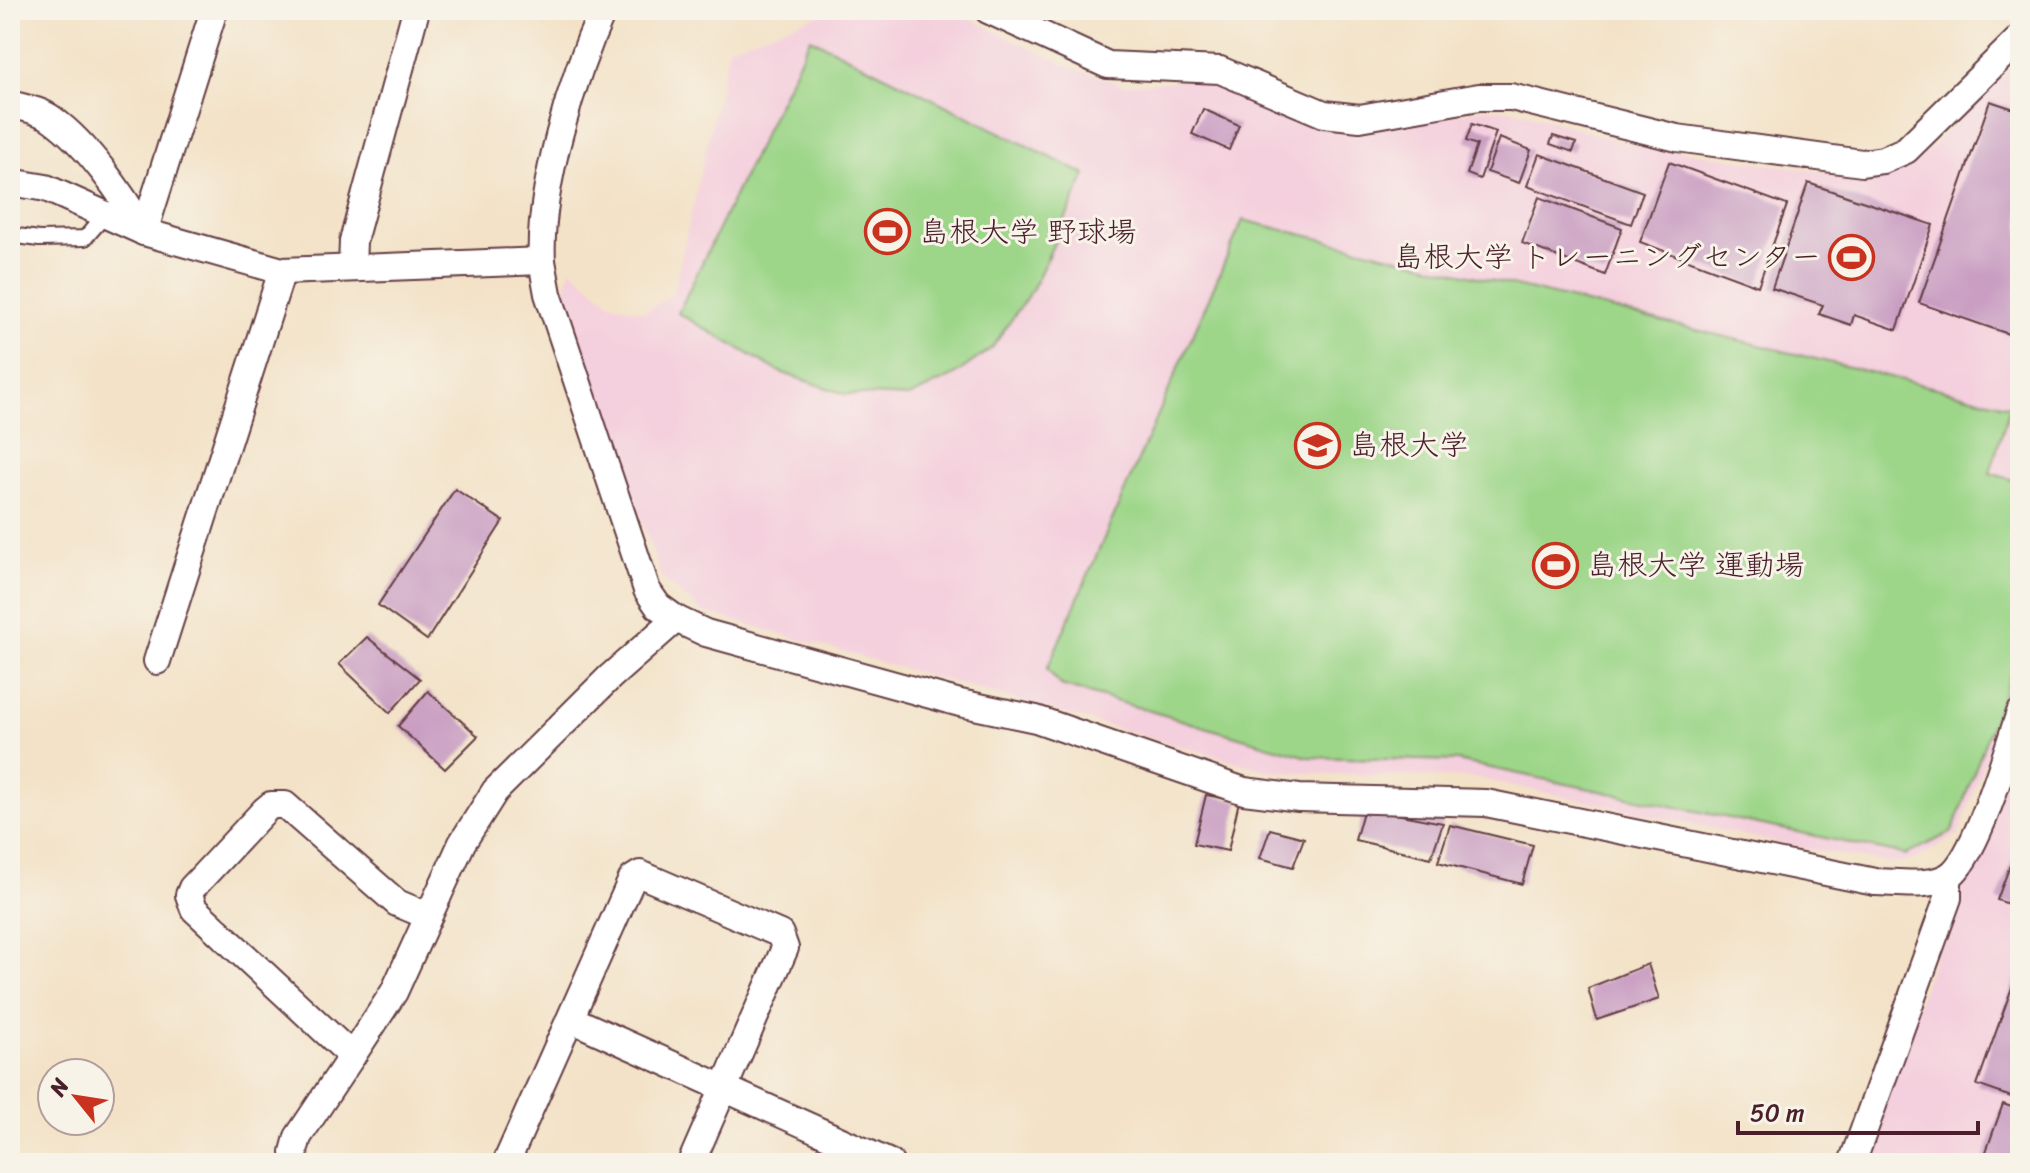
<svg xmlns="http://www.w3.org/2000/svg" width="2030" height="1173" font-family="Sriracha,'Klee One',sans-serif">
  <rect width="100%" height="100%" fill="#f7f3e8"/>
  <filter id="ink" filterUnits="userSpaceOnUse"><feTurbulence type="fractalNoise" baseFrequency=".0125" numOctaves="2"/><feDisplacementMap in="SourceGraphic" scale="16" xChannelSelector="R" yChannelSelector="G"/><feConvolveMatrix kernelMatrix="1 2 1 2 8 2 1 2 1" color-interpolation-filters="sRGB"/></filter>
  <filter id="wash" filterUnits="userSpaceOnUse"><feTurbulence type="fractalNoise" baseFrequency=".006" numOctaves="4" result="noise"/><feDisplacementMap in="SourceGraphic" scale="32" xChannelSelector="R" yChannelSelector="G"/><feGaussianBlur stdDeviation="1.8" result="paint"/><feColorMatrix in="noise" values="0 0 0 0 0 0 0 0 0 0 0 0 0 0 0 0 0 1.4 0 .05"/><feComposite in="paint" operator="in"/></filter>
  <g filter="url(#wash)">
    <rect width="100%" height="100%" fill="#f3e2c7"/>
    <g fill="#f4cfdd">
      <polygon points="833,10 953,10 1063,64 1123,85 1189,80 1225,88 1317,126 1357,133 1488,108 1514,110 1625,143 1872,179 1914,164 2020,59 2020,667 1958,835 1914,860 1891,863 1803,848 1477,778 1272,772 702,612 661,577 564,290 571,269 610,303 644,312 673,294 729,47"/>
      <polygon points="2020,728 2020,1163 1861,1163 1953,904"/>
    </g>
    <g fill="#9dd689" stroke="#747a5a" stroke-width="2">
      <polygon points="810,38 1086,175 1033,288 992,348 953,376 909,397 845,394 780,372 678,313"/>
      <polygon points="1243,220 2010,406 1990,473 2020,482 2020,648 1952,832 1906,855 1457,761 1308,757 1061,685 1047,669"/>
    </g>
    <g id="blocks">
      <g fill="#c99ec2">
        <polygon points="1990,101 2020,111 2020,338 1919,303"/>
        <polygon points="1203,109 1239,125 1229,150 1192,134"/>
        <polygon points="1472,124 1496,132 1480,179 1467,174 1477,145 1466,141"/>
        <polygon points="1553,136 1576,143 1573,152 1550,144"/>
        <polygon points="1499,138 1531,150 1519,183 1487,172"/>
        <polygon points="1539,154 1643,192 1631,224 1527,186"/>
        <polygon points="1669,162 1787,205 1758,286 1640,242"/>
        <polygon points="1808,183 1933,225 1897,330 1854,315 1851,325 1819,314 1823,305 1772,288"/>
        <polygon points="1539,197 1622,228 1605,275 1522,243"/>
        <polygon points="455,489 503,521 427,640 378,605"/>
        <polygon points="367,637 420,679 390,713 339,664"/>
        <polygon points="428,691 478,736 445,769 398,726"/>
        <polygon points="1206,795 1239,801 1228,851 1194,844"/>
        <polygon points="1364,808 1443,823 1431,858 1355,840"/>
        <polygon points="1450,825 1533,845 1522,884 1438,862"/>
        <polygon points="1270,829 1304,838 1293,867 1260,858"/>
        <polygon points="2020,839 2020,908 1997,900"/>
        <polygon points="1648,964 1659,999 1597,1020 1588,988"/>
        <polygon points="2020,965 2020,1100 1977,1085"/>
        <polygon points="2003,1104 2020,1110 2020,1163 1982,1163"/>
      </g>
    </g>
  </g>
  <g filter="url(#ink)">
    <use href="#blocks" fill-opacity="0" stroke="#633c42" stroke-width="2"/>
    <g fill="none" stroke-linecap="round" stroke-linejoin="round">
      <defs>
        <polyline id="lane" points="10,235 39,239 85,238 105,215"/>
        <g id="street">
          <polyline points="988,10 1108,65 1220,70 1324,114 1360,118 1479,97 1511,97 1677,138 1862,163 1883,160 1906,150 2020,38"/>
          <path d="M10,104C24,108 40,110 52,119C88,145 122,194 144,232"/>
          <path d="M10,182L46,188L144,232L282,271L542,261L548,294L647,590L658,606L676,619L706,633L960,703L1036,719L1244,791L1299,798L1486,803L1875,882C1896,882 1930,888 1949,876C1977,857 2007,749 2020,713"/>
          <polyline points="144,232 214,10"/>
          <path d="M542,261C538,189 573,76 603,10"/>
          <polyline points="352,268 353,241 416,10"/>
          <polyline points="157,661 282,271"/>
          <polyline points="571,1019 890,1163"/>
          <polyline points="352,1056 394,992 462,843 495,791 610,677 676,619"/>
          <polyline points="295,1163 294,1152 298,1137 352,1056 194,909 189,895 192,888 265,810 271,805 285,805 397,903 428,916"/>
          <polyline points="506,1163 632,879 640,874 780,934 785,948 691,1163"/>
          <polyline points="1852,1163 1948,898 1948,877"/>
        </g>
      </defs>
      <use href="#lane" stroke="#633c42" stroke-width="18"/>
      <use href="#street" stroke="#633c42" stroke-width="30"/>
      <use href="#lane" stroke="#fff" stroke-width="14"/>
      <use href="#street" stroke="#fff" stroke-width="26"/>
    </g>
  </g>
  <defs>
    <symbol id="stadium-ring" viewBox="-11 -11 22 22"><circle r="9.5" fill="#f7f3e8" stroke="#c8321e" stroke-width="1.5"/><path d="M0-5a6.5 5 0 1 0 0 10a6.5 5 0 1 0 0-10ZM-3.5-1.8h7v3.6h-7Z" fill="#c8321e"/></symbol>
    <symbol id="university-ring" viewBox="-11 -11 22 22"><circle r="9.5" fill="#f7f3e8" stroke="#c8321e" stroke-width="1.5"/><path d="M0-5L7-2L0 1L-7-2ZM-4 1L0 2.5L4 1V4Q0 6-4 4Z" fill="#c8321e"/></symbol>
  </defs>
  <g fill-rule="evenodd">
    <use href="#stadium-ring" x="862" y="206" width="51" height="51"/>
    <use href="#stadium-ring" x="1826" y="232" width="51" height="51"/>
    <use href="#university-ring" x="1292" y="420" width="51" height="51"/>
    <use href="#stadium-ring" x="1530" y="540" width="51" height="51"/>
  </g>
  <g text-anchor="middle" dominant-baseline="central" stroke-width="6" stroke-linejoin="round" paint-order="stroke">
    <g font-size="30" fill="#4a1f2b" stroke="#f7f3e8" text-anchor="start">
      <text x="919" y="232">島根大学 野球場</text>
      <text x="1821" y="257" text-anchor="end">島根大学 トレーニングセンター</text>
      <text x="1349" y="445">島根大学</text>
      <text x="1587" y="565">島根大学 運動場</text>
    </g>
  </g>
  <rect width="2030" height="1173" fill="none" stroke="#f7f3e8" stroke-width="40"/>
  <g transform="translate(76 1097) rotate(300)"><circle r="38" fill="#f7f3e8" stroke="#b29e9c" stroke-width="2"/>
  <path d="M0-6L14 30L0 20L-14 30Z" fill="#c8321e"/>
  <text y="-12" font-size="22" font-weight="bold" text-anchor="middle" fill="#4a1f2b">N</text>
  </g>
  <path d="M1738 1121v12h240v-12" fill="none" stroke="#4a1f2b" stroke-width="4"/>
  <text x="1750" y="1121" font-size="24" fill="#4a1f2b" stroke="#f7f3e8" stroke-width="6" paint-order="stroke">50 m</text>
</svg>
